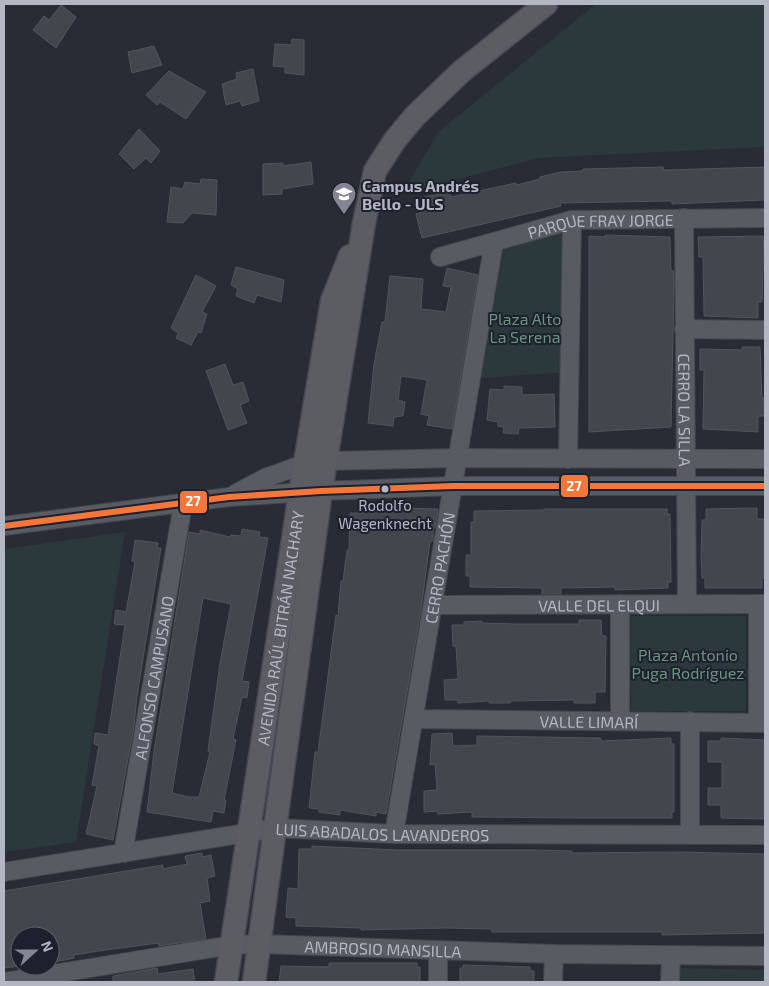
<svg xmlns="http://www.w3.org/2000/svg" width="769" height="986" font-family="'Exo 2',sans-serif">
  <rect width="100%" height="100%" fill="#292c34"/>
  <g fill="#2b383c">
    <polygon points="596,4 765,4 765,147 538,158 402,194 438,132"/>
    <polygon points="572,220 571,372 470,379 494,242"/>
    <polygon points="125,532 76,842 4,852 4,549"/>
    <polygon points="630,616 746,616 746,711 631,711"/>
    <polygon points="678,968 765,970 765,982 678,982"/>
  </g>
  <g fill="#44464d" stroke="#50545b" fill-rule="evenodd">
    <polygon points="61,5 76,17 56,48 33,30 44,16 49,20"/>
    <polygon points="292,39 304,40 304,75 285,73 285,67 273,66 275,44 291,45"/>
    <polygon points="154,46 162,65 132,73 128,52"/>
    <polygon points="253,69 259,101 242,106 240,101 226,105 222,84 237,79 236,73"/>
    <polygon points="169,71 206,92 186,119 160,102 157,105 146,95"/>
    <polygon points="139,129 160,151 151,163 146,158 134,169 119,154"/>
    <polygon points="311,162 313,184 282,189 282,194 263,195 263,164 283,163 283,166"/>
    <polygon points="663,167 664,170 765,167 765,200 672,204 672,201 560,203 561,206 422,238 416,214 423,212 420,198 449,192 451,197 516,183 517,185 540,179 540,177 560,172 583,171 583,169"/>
    <polygon points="201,179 217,180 216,215 192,213 183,223 167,222 171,187 183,189 185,182 200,184"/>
    <polygon points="605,235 670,237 671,271 674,271 674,288 671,427 589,432 589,236 605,237"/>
    <polygon points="763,236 765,268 763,268 762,302 758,302 758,318 704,316 703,257 699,257 698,237"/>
    <polygon points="236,267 284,280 281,302 257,295 254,303 236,296 238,289 231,285"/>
    <polygon points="447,268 478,275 452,429 427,425 429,416 421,414 427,380 401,376 398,400 405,402 403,416 394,417 393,426 368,423 374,364 382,322 385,322 390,276 423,279 421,309 446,312 451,287 443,286"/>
    <polygon points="196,275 216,286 202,312 207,314 201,333 198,332 191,345 176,338 178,333 171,328"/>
    <polygon points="742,347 760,347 762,398 765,398 765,416 758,416 758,432 703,429 704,370 700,370 700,349 742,350"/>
    <polygon points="225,364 233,385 243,382 249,401 240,405 247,423 228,430 206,371"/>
    <polygon points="504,386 522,387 522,395 554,394 555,427 519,428 518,434 503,433 504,427 498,426 498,422 487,420 490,389 504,390"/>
    <polygon points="401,508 438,509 435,528 433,528 433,541 430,541 421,610 386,814 376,812 376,816 340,810 340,815 319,812 319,809 309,808 315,752 318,752 336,615 338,616 341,581 343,581 347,550 349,550 350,513 364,513 364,509 401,511"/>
    <polygon points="757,508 757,519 765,519 765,578 762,578 762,588 705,588 705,578 702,578 701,556 702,520 706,520 706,509"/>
    <polygon points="544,509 667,509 667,514 670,514 671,582 668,582 668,588 615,590 615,587 561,588 561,594 542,594 542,588 470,587 470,576 466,576 466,555 471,555 471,522 474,522 474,511 544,510"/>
    <path d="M242,529L260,532L259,537L268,538L242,681L249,682L247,698L242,697L233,739L236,740L224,800H226L224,813L213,811L211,822L147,812L154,751L189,532L200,534V530L230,537L231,535L241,536ZM203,598L231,604L220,663L208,751L210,752L199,797H189L172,793Z"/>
    <polygon points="135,540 158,543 157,548 161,548 137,696 134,726 113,840 86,834 97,786 92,785 99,746 94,744 95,733 108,735 125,625 114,624 116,610 126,612 135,562 132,561"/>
    <polygon points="579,620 601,620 602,636 606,636 605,692 595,692 595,703 574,703 574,700 510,701 510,703 489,703 489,701 458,703 458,700 445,700 444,680 458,679 456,646 453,646 452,625 464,625 464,622 482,621 482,623 518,624 579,624"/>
    <polygon points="452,733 453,746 477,745 477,736 601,738 601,741 671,738 671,744 674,744 674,812 672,812 672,818 579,818 472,817 472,812 438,814 437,811 424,812 424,791 437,790 435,764 430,765 432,734"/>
    <polygon points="721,738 765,740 765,819 721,818 721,805 708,805 708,788 722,788 722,762 708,762 708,741 721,741"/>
    <polygon points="312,846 398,850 536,850 572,851 572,853 679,852 765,854 765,933 662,935 662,932 492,932 492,929 446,928 361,930 361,928 296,926 296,918 286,917 288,888 298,889 299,849 312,849"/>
    <polygon points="202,853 202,857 211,855 215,876 207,878 210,901 200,903 206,939 159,946 159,943 105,950 74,955 74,958 50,963 50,936 20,936 20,966 4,968 4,891 163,865 163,869 187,864 185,856"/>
    <polygon points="329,963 417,963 417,967 420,967 420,982 279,982 281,966 329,967"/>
    <polygon points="463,965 530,967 530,971 534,971 534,982 460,982 460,968 463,968"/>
    <polygon points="157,968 158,974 193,969 195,982 113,982 113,976"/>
  </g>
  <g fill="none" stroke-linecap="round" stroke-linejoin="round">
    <defs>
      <g id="minor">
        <path id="s1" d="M684,218L687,603"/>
        <path id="s2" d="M440,257L572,220L765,218"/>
        <polyline points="684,329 765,330"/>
        <polyline points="568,459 572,220"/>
        <polyline points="235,494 265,478 304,464 328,461 457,458 765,459"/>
        <polyline points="4,526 229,497 321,491 453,486 765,486"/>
        <polyline points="620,604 620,720"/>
        <polyline points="758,604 758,722"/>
        <path id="s3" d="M433,605L765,604"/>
        <path id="s4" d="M414,719L765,723"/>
        <polyline points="690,721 690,834"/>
        <path id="s5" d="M394,834L494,242"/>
        <path id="s6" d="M123,853L183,504"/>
        <path id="s7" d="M4,872L277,828L394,834L765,835"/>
        <path id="s8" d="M4,982L232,945L260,944L554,954L765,956"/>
        <polyline points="438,982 438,951"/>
        <polyline points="553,982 554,954"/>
        <polyline points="670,982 671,955"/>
      </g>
      <g id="major">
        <path id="s9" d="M226,982L300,493L332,301L350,256"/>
        <polyline points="254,982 321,491 364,223 375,171 395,140 415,116 462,71 546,4"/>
      </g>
    </defs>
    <use href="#minor" stroke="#45474d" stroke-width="20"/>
    <use href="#major" stroke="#464951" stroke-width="25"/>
    <use href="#minor" stroke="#585b62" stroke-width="18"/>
    <use href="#major" stroke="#5b5d63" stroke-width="22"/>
    <defs>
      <polyline id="bus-1" points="4,526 229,497 321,491 453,486 765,486"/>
    </defs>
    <use href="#bus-1" stroke="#1d212d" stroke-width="10"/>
    <use href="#bus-1" stroke="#f5763a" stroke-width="6"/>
  </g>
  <defs>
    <symbol id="university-pin" viewBox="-11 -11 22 30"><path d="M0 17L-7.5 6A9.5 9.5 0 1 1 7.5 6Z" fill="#838692" stroke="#1d212d"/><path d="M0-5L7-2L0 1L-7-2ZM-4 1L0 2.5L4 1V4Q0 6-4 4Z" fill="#fff"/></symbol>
  </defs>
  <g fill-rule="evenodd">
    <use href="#university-pin" x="330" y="180" width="28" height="38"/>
  </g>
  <circle fill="#b3b7c4" stroke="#1d212d" stroke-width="2" cx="385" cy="489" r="4.5"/>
  <g text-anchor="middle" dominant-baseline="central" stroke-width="4" stroke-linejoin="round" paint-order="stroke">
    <g font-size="15" fill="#b3b7c4" stroke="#1d212d">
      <text x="385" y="505">Rodolfo<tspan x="385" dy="18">Wagenknecht</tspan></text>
    </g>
    <g font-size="16" font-weight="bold" fill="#b3b7c4" stroke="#1d212d" text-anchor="start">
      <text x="362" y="185">Campus Andrés<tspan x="362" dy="18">Bello - ULS</tspan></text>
    </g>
    <g font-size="16" fill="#b3b7c4" stroke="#1d212d">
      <text stroke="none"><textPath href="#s2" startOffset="165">PARQUE FRAY JORGE</textPath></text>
      <text stroke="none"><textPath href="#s1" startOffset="192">CERRO LA SILLA</textPath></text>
      <text stroke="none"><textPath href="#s5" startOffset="270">CERRO PACHÓN</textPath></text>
      <text stroke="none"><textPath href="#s3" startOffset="166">VALLE DEL ELQUI</textPath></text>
      <text stroke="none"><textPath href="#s9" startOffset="358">AVENIDA RAÚL BITRÁN NACHARY</textPath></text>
      <text stroke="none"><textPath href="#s6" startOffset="178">ALFONSO CAMPUSANO</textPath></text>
      <text stroke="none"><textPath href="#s4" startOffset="175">VALLE LIMARÍ</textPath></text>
      <text stroke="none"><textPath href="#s7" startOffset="382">LUIS ABADALOS LAVANDEROS</textPath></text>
      <text stroke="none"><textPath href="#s8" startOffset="382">AMBROSIO MANSILLA</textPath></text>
    </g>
    <g font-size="16" fill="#6d927b" stroke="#1d212d">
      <text x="525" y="318">Plaza Alto<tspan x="525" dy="18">La Serena</tspan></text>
      <text x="688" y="654">Plaza Antonio<tspan x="688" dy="18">Puga Rodríguez</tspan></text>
    </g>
  </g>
  <g stroke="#1d212d" stroke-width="2">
    <rect x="560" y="474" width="29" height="24" rx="5" fill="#f5763a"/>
    <rect x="179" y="490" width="29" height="24" rx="5" fill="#f5763a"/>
  </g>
  <g font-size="14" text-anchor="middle" font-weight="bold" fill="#fff">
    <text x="574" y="491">27</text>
    <text x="193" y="506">27</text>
  </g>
  <rect width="769" height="986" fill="none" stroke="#b3b7c4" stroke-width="10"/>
  <g transform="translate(35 951) rotate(69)"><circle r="24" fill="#1d212d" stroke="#595d69"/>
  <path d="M0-4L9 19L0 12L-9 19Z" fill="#838692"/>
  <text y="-8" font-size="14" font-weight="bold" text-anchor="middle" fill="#b3b7c4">N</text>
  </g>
</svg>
